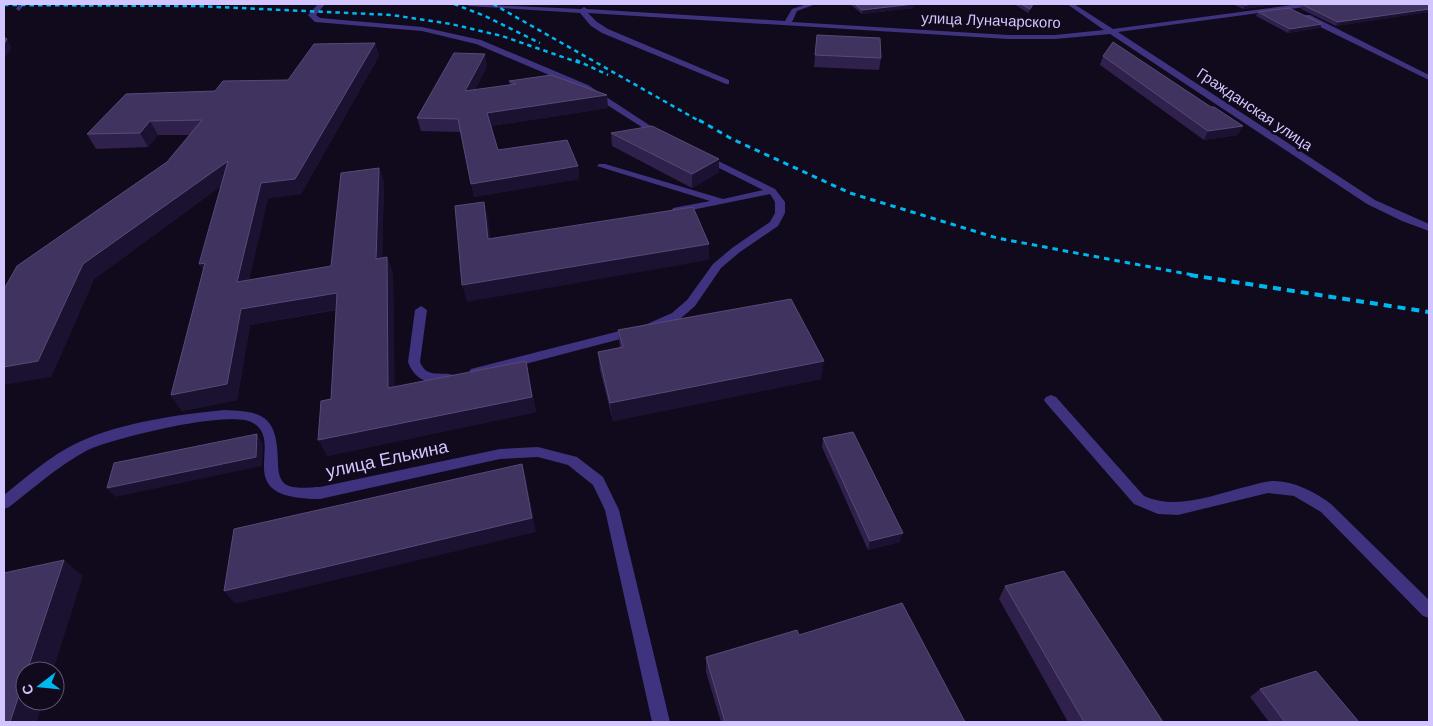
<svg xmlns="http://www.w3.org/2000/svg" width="1433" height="726" font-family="Helvetica,sans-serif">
  <rect width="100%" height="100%" fill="#100a1c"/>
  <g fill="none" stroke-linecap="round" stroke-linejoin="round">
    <g fill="#3f327e" fill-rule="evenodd">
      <polygon points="19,4 25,4 19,11 16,9"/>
      <polygon points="318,4 325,4 316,15 320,18 422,27 481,40 588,85 666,136 662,139 659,138 582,89 476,44 422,31 315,22 308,15"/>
      <polygon points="466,4 581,9 584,7 587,9 785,21 792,9 807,4 816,4 797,11 792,22 1008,35 1055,35 1104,30 1067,4 1074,4 1113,29 1299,4 1315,4 1312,6 1118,32 1375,200 1429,224 1429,231 1402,221 1367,204 1110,34 1055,39 1008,39 588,13 597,22 608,29 729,80 729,84 726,84 602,33 591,26 580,13 469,6"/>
      <polygon points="1304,15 1310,15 1429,75 1429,80 1304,19"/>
      <polygon points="704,154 775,189 785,202 785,213 778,226 740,252 721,268 695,306 680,319 655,330 475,377 471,375 469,372 471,369 647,324 672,313 687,300 713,264 732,248 770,222 775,213 775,202 770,194 677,213 672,210 673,208 710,201 597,166 599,164 605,164 723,199 763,190 701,159 699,157"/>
      <path d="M421,306L427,310L420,362C427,379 440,371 454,375L455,378L454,381C434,387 415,382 408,362L415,310Z"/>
      <path d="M1051,395L1056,397L1144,496C1177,511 1215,494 1249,486C1257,484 1266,481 1275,481C1296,482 1315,492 1331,504L1429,600V618L1423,616L1321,512L1294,496L1268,493L1178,515L1158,514L1134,504L1046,403L1044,400L1046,397Z"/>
      <path d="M224,410C267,411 277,419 278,462C278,470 279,479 285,484C294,490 310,487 320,487L500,449L538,447L577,457L603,477L619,510L670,722H652L605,510L593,485L568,465L538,457L500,459L320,499C226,499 287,443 253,423C230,409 110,439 86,451C58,466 34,488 9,507L4,509V495C28,476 51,455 79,442C123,422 176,415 224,410Z"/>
    </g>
    <g stroke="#00b8f0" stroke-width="2.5" stroke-dasharray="4.5 4" stroke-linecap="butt">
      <polyline points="454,4 485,16 540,43"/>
      <polyline points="493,4 701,122"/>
      <polyline points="4,5 196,6 392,15 451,24 502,36 583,64"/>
      <polyline points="576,60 608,75"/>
    </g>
    <polyline stroke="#00b8f0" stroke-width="3" stroke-dasharray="5.5 5" stroke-linecap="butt" points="699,120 732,139 850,193 997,238 1198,276"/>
    <polyline stroke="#00b8f0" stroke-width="4" stroke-dasharray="8 6" stroke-linecap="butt" points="1190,275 1429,312"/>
  </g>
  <g fill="#2f214c">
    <polygon points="850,4 914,4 913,8 862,14"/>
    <polygon points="1014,4 1034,4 1028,13"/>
    <polygon points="1233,4 1282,4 1243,9"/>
    <polygon points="1429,4 1429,12 1336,26 1301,9 1303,5"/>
    <polygon points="1258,12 1320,28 1288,33 1256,16"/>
    <polygon points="817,35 881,58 879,70 814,67"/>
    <polygon points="375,43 379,56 301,194 268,198 249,280 331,266 379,168 384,183 382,258 393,272 394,387 529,377 536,412 327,456 331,399 336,310 250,325 237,400 182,411 171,395 203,271 221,186 94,279 51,377 17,266 167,162 190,135 158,135 148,147 96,149 87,134 215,91 288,80"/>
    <polygon points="1103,56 1211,107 1238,135 1204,140 1100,65"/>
    <polygon points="487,66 475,90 510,85 509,81 608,108 491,126 498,150 578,166 579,179 474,197 461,132 421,131 417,118"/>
    <polygon points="611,133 719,159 719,172 692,188 612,146"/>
    <polygon points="618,330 821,379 613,421 600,370 598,352 620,348"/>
    <polygon points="823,438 900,542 868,550 822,447"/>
    <polygon points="1005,586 1163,722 1068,722 999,599"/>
    <polygon points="706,657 965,722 721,722 706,672"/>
    <polygon points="1260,689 1359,722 1269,722 1250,697"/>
  </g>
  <g fill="#1b1130">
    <polygon points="914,4 913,8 862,14 862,10"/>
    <polygon points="1255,4 1282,4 1243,9 1245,5"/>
    <polygon points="1429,9 1429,12 1336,26 1338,22"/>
    <polygon points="1322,24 1320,28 1288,33 1290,29"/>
    <polygon points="7,39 12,48 4,59 4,44"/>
    <polygon points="375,43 379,56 301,194 268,198 245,298 237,282 261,183"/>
    <polygon points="485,54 487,66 468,104 465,91"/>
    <polygon points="607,95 608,108 490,126 487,113"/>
    <polygon points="150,121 158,135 148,147 140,133"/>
    <polygon points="1243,126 1238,135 1204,140 1208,131"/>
    <polygon points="719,159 719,172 692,188 692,174"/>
    <polygon points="228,161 235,176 94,279 51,377 4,385 4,367 83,264"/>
    <polygon points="578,166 579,179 474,197 471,184"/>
    <polygon points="379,168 384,183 382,274 376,259"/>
    <polygon points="484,202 488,218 493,256 488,239"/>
    <polygon points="709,244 709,260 467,302 462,285"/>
    <polygon points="387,257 393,272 395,403 388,388"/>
    <polygon points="205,263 208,279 199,264"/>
    <polygon points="337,293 344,308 250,325 237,400 182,411 171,395 241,309"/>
    <polygon points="526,361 536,412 327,456 318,440"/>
    <polygon points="824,361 821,379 613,421 610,403"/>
    <polygon points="257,434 263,444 262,466 115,497 107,488"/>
    <polygon points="522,464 526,478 536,532 235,604 224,591"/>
    <polygon points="903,533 900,542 868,550 870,541"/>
    <polygon points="64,560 83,576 53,671 27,671"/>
    <polygon points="25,677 25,701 43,701 37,722 10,722"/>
  </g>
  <g fill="#41335f" stroke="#584a78">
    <polygon points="855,4 914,4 862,10"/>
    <polygon points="1021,4 1033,4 1030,9"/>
    <polygon points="1242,4 1255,4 1245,5"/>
    <polygon points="1314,4 1429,4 1429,9 1338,22 1303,5"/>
    <polygon points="1289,8 1322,24 1290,29 1258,12"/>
    <polygon points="817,35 880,38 881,58 815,55"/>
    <polygon points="4,37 7,39 4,44"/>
    <polygon points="1113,42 1211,107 1214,107 1243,126 1208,131 1103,56"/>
    <polygon points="375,43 295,179 261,183 237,282 331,266 341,173 379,168 376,259 387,257 388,388 526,361 532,397 318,440 321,401 331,399 337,293 241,309 227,384 171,395 205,263 199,264 228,161 83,264 38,361 4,367 4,289 17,266 167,162 202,120 150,121 140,133 87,134 126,94 215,91 223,81 288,80 314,44"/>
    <polygon points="454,53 485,54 465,91 516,84 509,81 551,75 607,95 487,113 498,150 567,140 578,166 471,184 458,119 417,118"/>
    <polygon points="652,126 719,159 692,174 611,133"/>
    <polygon points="484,202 488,239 693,207 709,244 462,285 455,206"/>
    <polygon points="791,299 824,361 610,403 598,352 623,347 618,330"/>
    <polygon points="853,432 903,533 870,541 823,438"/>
    <polygon points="257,434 256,457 107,488 114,463"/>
    <polygon points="522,464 532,518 224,591 234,529"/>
    <polygon points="64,560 27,671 25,671 25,677 10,722 4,722 4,573"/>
    <polygon points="1064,571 1163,722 1084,722 1005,586"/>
    <polygon points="902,603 965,722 725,722 706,657 797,630 799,635"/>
    <polygon points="1316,671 1359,722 1285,722 1260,689"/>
  </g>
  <g text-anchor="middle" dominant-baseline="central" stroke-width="5" stroke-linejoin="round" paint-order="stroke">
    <g font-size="15" fill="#d3c5ff" stroke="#100a1c">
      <text transform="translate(991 20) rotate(2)">улица Луначарского</text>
      <text transform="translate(1255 109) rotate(34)">Гражданская улица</text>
    </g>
    <g font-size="18" fill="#d3c5ff" stroke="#100a1c">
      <text transform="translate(387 459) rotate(-12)">улица Елькина</text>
    </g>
  </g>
  <rect width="1433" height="726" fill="none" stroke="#d3c5ff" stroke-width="10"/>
  <g transform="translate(40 686) rotate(254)"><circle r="24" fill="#100a1c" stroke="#5e5577"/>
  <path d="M0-4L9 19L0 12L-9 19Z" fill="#00b8f0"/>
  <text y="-8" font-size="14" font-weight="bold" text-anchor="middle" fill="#d3c5ff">С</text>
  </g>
</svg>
